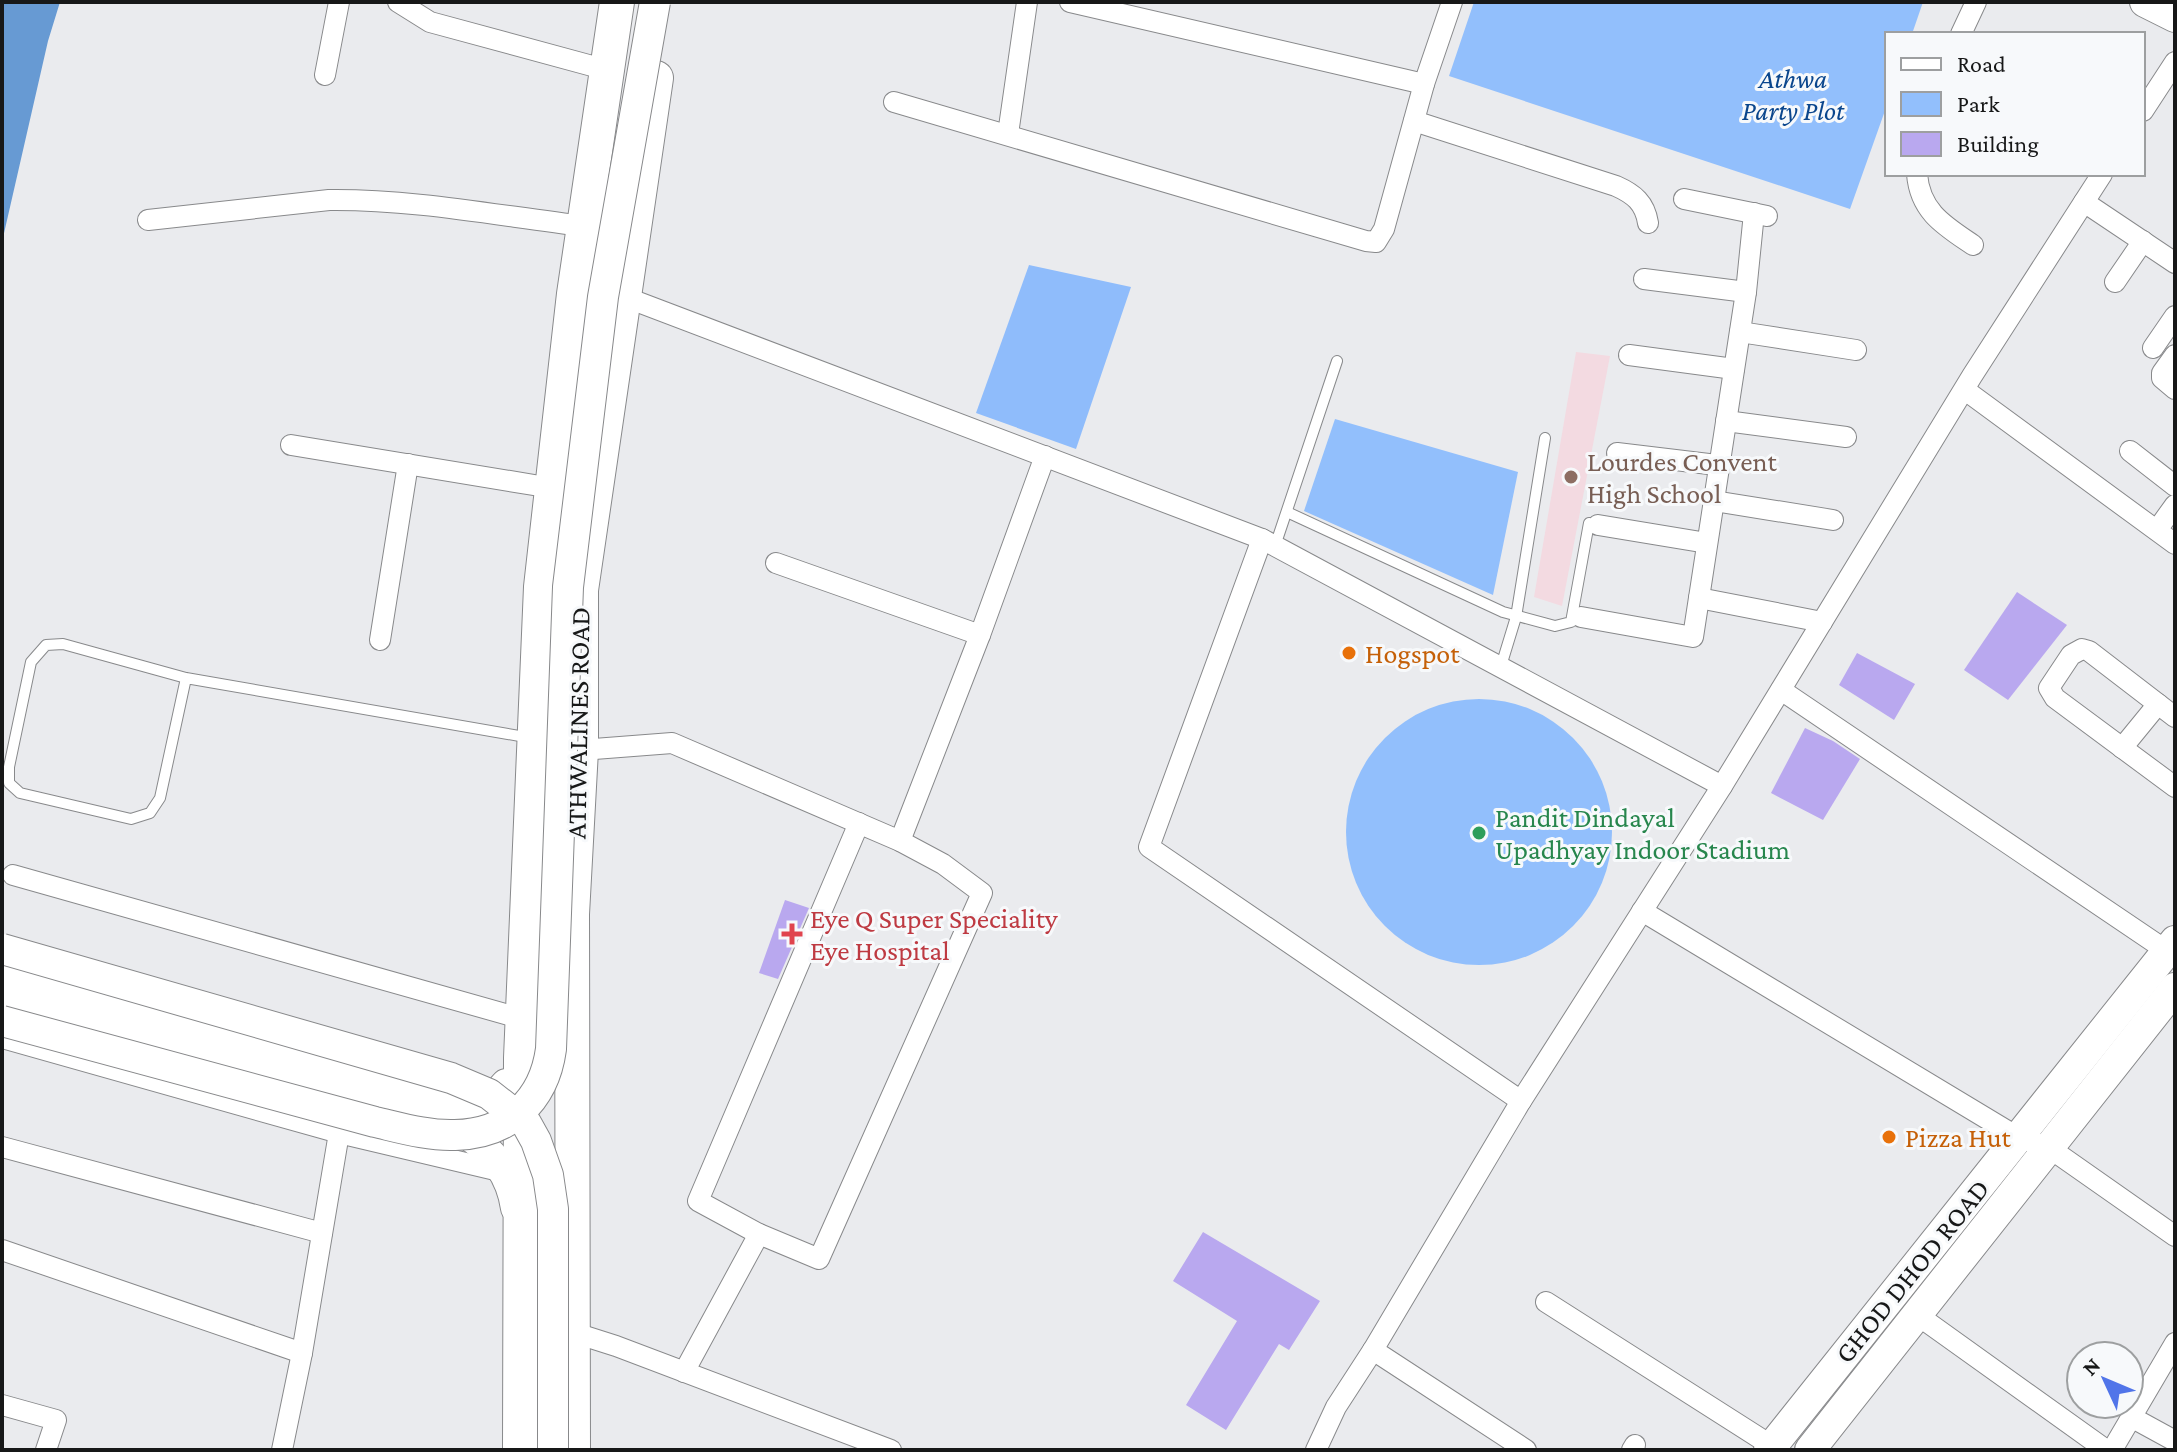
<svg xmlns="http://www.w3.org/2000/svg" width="2177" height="1452" font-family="'Crimson Pro',serif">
  <rect width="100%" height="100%" fill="#eaebee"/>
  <polygon fill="#f3dae1" points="1576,352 1610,356 1562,606 1534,597"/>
  <g fill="#92bffc">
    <polygon points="1474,2 1923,2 1912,34 1887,34 1887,105 1850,209 1449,76"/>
    <polygon points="1335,419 1518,472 1493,595 1304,511"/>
    <circle cx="1479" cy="832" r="133"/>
  </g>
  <polygon fill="#8fbcfb" points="1029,265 1131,287 1076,449 976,413"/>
  <polygon fill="#679ad3" points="2,2 60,2 48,41 2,242"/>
  <g fill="#b9a8ef">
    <polygon points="2017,592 2067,625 2008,700 1964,670"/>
    <polygon points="1857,653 1915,684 1894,720 1839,685"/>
    <polygon points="1805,728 1833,741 1860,759 1823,820 1771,793"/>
    <polygon points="785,900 809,908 778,979 759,973"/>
    <polygon points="1203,1232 1320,1301 1289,1350 1279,1344 1226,1430 1186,1405 1237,1321 1173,1281"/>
  </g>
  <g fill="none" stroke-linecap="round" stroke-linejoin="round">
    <defs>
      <g id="lane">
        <polyline points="1287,512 1503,612 1555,626 1571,622 1589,523"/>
        <polyline points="1275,546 1337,361"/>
        <polyline points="1501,666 1516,617 1545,438"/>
        <polyline points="186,678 160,798 150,813 131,819 20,793 9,783 9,767 31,662 46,645 63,644 186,678 531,738"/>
      </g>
      <g id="street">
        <polyline points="398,2 430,22 607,70"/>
        <polyline points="1070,2 1424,84"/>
        <polyline points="1961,34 1976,2"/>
        <polyline points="325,75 339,2"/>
        <polyline points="894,102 1366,241 1376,242 1384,229 1424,84 1452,2"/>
        <polyline points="2143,111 2175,62"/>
        <path d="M1414,121L1616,186C1634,194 1645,203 1648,223"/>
        <polyline points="1008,134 1027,2"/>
        <path d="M1917,174C1920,212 1945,226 1973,245"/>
        <polyline points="1684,199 1767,216"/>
        <polyline points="2084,202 2175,263"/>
        <path d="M148,220L329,200C414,199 500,216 584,226"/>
        <polyline points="1644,279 1746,292"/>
        <polyline points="2115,282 2143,241"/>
        <polyline points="617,294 1262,539 1722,786"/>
        <polyline points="1740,332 1856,350"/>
        <polyline points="2153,348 2175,316"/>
        <polyline points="1629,355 1734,369"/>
        <polyline points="2175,355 2162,373 2162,378 2175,389"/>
        <polyline points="1965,390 2175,544"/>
        <polyline points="1726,421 1846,437"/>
        <polyline points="291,445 552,488"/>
        <polyline points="2130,451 2175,486"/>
        <polyline points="1617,453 1717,465"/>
        <polyline points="1714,501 1833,520"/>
        <polyline points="1598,525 1707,543"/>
        <polyline points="2157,530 2175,505"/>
        <polyline points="1262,539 1149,847 1521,1101"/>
        <polyline points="776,563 980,635"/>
        <polyline points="1699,598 1822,622"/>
        <polyline points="1581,617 1693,637 1746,292 1754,213"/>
        <polyline points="380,640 408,464"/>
        <polyline points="1781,690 2167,951"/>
        <polyline points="2175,717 2089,651 2082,649 2071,655 2049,688 2055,698 2175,787"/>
        <polyline points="2122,748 2158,704"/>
        <polyline points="581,750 672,743 900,841 943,864 982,893 819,1259 759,1234 684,1372"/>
        <polyline points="900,841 980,635 1045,456"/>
        <polyline points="13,875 523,1019"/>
        <polyline points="1642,911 2019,1138 2048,1147 2175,1236"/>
        <polyline points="2,1038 339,1133 508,1173"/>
        <polyline points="2,1147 322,1233"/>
        <polyline points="759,1234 698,1201 859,823"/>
        <polyline points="2,1250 302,1353"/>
        <polyline points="1546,1302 1772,1446"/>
        <polyline points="1916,1314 2106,1450"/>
        <polyline points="564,1332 572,1332 616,1346 891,1450"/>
        <polyline points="1373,1350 1526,1450"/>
        <polyline points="2,1405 56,1420 46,1450"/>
        <polyline points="2131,1417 2175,1441"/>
        <polyline points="282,1450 302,1353 339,1133"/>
        <polyline points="1316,1450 1336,1407 1373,1350 1521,1101 1722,786 1972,376 2102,174"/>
        <polyline points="1632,1450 1635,1445"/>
        <polyline points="2112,1450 2175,1343"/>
      </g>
      <g id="secondary">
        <polyline points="2145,2 2175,17"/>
        <path d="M2,974L439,1101C465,1106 489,1107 506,1084"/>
        <path d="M2,1000L466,1133C493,1152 511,1174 516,1208"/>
        <polyline points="1769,1450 2175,941"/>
        <polyline points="1810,1450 2175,988"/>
      </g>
      <g id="primary">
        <polyline points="520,1450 521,1058 541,587 574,294 617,2"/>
        <polyline points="573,1450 572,914 581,750 581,590 656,78"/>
      </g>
    </defs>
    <use href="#lane" stroke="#88898b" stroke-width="12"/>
    <use href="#street" stroke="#88898b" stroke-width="22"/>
    <use href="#secondary" stroke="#88898b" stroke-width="32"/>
    <use href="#primary" stroke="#88898b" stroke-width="36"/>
    <use href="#lane" stroke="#fff" stroke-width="10"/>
    <use href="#street" stroke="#fff" stroke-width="20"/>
    <use href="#secondary" stroke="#fff" stroke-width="30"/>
    <use href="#primary" stroke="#fff" stroke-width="34"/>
    <defs>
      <g id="secondary-bridge">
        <polyline points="2,949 451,1078 489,1094 526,1123 536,1141 548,1175 553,1209 553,1450"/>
        <path d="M2,1021L375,1122C401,1128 428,1136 455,1135C508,1134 544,1101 551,1049L568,587L603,297L655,2"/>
      </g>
    </defs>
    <use href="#secondary-bridge" stroke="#88898b" stroke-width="32" stroke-linecap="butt"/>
    <use href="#secondary-bridge" stroke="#fff" stroke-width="30"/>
  </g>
  <circle fill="#8d6e63" stroke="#f7f9fb" stroke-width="3" cx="1571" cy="477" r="8"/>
  <g fill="#e8710a" stroke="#f7f9fb" stroke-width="3">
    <circle cx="1349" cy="653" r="8"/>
    <circle cx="1889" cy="1137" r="8"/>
  </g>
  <circle fill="#2e9e5b" stroke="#f7f9fb" stroke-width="3" cx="1479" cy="833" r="8"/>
  <path fill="#e0444e" stroke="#f7f9fb" stroke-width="3" d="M788 922h8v8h8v8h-8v8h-8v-8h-8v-8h8z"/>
  <g text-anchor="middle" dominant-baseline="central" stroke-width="6" stroke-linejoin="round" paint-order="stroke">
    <g font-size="28" font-style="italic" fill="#0a468d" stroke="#f7f9fb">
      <text x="1793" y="78">Athwa<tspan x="1793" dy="32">Party Plot</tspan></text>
    </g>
    <g font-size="28" fill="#785e54" stroke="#f7f9fb" text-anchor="start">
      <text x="1587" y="461">Lourdes Convent<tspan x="1587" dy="32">High School</tspan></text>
    </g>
    <g font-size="28" fill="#c56008" stroke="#f7f9fb" text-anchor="start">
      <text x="1365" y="653">Hogspot</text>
      <text x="1905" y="1137">Pizza Hut</text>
    </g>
    <g font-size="28" fill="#171818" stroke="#f7f9fb">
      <text transform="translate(578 723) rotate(-89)">ATHWALINES ROAD</text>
      <text transform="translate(1912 1271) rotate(-51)">GHOD DHOD ROAD</text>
    </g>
    <g font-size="28" fill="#27864d" stroke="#f7f9fb" text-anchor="start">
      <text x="1495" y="817">Pandit Dindayal<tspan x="1495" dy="32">Upadhyay Indoor Stadium</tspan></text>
    </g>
    <g font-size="28" fill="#be3a42" stroke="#f7f9fb" text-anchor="start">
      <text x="810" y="918">Eye Q Super Speciality<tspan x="810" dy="32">Eye Hospital</tspan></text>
    </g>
  </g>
  <rect width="2177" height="1452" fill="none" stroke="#171818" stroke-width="8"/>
  <rect x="1885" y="32" width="260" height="144" fill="#f7f9fb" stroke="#9d9fa0" stroke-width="2"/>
  <rect x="1901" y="58" width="40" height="12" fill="#ffffff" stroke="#9d9fa0" stroke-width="2"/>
  <text x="1957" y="72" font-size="24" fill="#171818">Road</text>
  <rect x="1901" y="92" width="40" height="24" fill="#92bffc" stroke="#9d9fa0" stroke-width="2"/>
  <text x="1957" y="112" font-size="24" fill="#171818">Park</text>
  <rect x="1901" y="132" width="40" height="24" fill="#b9a8ef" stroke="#9d9fa0" stroke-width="2"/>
  <text x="1957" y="152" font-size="24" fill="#171818">Building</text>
  <g transform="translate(2105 1380) rotate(314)"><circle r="38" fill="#f7f9fb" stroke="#9d9fa0" stroke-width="2"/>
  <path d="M0-6L14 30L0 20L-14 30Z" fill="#5175e9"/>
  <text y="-12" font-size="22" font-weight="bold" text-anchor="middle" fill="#171818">N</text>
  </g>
</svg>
